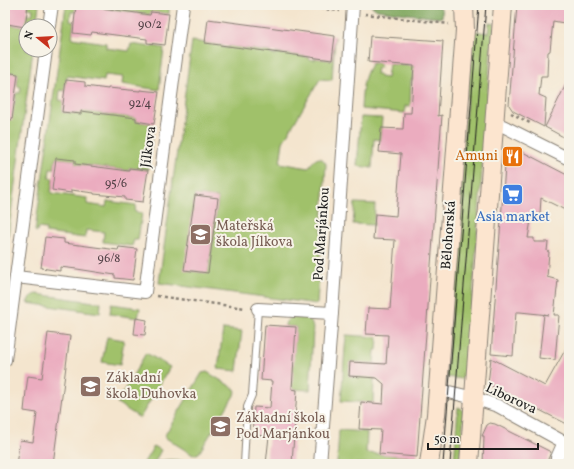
<svg xmlns="http://www.w3.org/2000/svg" width="574" height="469" font-family="Vollkorn,serif">
  <rect width="100%" height="100%" fill="#f7f3e8"/>
  <filter id="ink" filterUnits="userSpaceOnUse"><feTurbulence type="fractalNoise" baseFrequency=".025" numOctaves="2"/><feDisplacementMap in="SourceGraphic" scale="8" xChannelSelector="R" yChannelSelector="G"/><feConvolveMatrix kernelMatrix="1 2 1 2 8 2 1 2 1" color-interpolation-filters="sRGB"/></filter>
  <filter id="wash" filterUnits="userSpaceOnUse"><feTurbulence type="fractalNoise" baseFrequency=".012" numOctaves="4" result="noise"/><feDisplacementMap in="SourceGraphic" scale="16" xChannelSelector="R" yChannelSelector="G"/><feGaussianBlur stdDeviation="0.9" result="paint"/><feColorMatrix in="noise" values="0 0 0 0 0 0 0 0 0 0 0 0 0 0 0 0 0 1.4 0 .05"/><feComposite in="paint" operator="in"/></filter>
  <g filter="url(#wash)">
    <rect width="100%" height="100%" fill="#f4e5ce"/>
    <g fill="#a0c16a" stroke="#5e6e43" fill-rule="evenodd">
      <polygon points="28,5 39,5 36,26 26,26 26,50 33,50 5,258 5,176 6,171 9,171 10,165 7,164 8,153 5,152 5,104 14,105 16,93 20,93 21,87 17,86 18,74 5,72 5,20 7,21 7,24 25,27 26,14 32,15 33,9 27,8"/>
      <polygon points="66,5 76,5 76,12 71,12 70,21 74,22 72,38 106,43 106,48 129,51 131,44 152,47 153,46 164,48 159,90 122,84 123,77 105,75 104,81 67,76 65,91 60,90 59,100 64,101 62,112 80,114 81,111 136,118 136,121 154,124 148,170 129,168 129,171 75,164 75,160 56,158 54,169 50,169 49,178 53,178 51,193 87,198 87,204 106,207 107,201 136,205 135,212 142,213 138,240 134,240 132,246 103,242 104,232 86,230 85,238 46,233 46,229 38,228 37,232 35,231"/>
      <polygon points="95,5 167,5 169,8 169,14 151,12 150,15 95,7"/>
      <polygon points="489,23 495,24 491,47 467,375 465,378 463,379 446,377 472,31 488,33"/>
      <path d="M335,37L332,80L320,79L283,142L280,163L308,168C313,161 320,152 326,164L317,304L159,283L192,41L222,45V47L228,48L229,46L270,52V54L276,55V53L309,57V59L315,60V58L332,60ZM195,195L218,198L208,273L185,270Z"/>
      <path d="M372,63H380V68H377L376,74H379L380,77L387,78L389,64L414,66L413,79L411,80L410,106H405V113L361,109C362,93 362,77 372,63Z"/>
      <polygon points="361,117 382,118 380,140 374,139 372,168 357,166"/>
      <polygon points="355,203 375,204 374,225 353,224"/>
      <polygon points="36,294 101,303 100,313 27,303 30,297"/>
      <polygon points="111,304 140,308 138,318 110,314"/>
      <path d="M291,317C303,317 311,315 313,329L310,390L291,389L296,327L285,326C285,322 288,319 291,317Z"/>
      <polygon points="223,329 242,331 237,371 218,369"/>
      <path d="M346,335L378,337L377,350H375L373,378H374L373,403L341,401ZM350,362L364,363L363,377L349,376Z"/>
      <polygon points="107,337 124,340 120,365 102,362"/>
      <polygon points="146,353 170,367 140,418 117,403"/>
      <polygon points="207,372 235,389 236,392 199,453 193,455 166,438 165,435 202,373"/>
      <polygon points="458,407 462,409 464,413 460,464 454,464"/>
      <polygon points="339,430 367,432 366,453 417,457 416,464 337,464"/>
      <path d="M154,446L161,450L154,463C167,458 180,459 193,464H143Z"/>
    </g>
    <path fill="#80a75e" stroke="#4e623d" d="M370,5H429L440,7C442,10 443,13 442,17L438,18L377,10Z"/>
    <g id="blocks">
      <g fill="#ebacbf">
        <polygon points="5,5 28,5 25,27 7,24 7,21 5,20"/>
        <polygon points="76,5 95,5 95,7 150,15 151,12 169,14 165,45 147,43 147,39 123,36 92,32 91,35 73,33"/>
        <polygon points="517,5 569,5 569,24 553,21 550,51 548,52 547,76 541,76 539,95 546,98 544,127 513,111 509,105"/>
        <polygon points="208,19 335,36 332,60 205,43"/>
        <polygon points="370,36 443,41 438,116 442,115 417,457 379,454 381,430 359,429 361,402 383,404 384,384 377,378 349,376 350,362 386,364 388,335 366,334 367,320 368,308 390,309 395,240 373,239 375,214 396,216 401,154 379,152 381,128 403,129 404,113 411,113 413,79 414,66 368,62"/>
        <polygon points="5,72 18,74 12,120 5,119"/>
        <polygon points="569,78 569,140 545,127"/>
        <polygon points="66,80 85,82 85,86 108,89 108,88 140,91 140,90 159,92 154,124 136,121 136,118 81,111 81,114 62,112"/>
        <polygon points="515,148 569,176 569,212 541,198 540,214 532,214 528,238 534,238 534,242 548,242 547,251 549,252 547,277 558,280 554,315 559,315 555,360 539,358 544,314 549,315 520,312 516,312 513,356 491,354 506,153"/>
        <polygon points="56,158 75,160 75,164 129,171 129,168 148,170 143,202 125,200 125,197 94,194 94,193 71,190 71,193 52,190"/>
        <polygon points="195,195 218,198 208,273 184,270"/>
        <polygon points="45,237 64,239 64,243 87,246 118,250 119,247 137,249 133,280 115,278 115,275 77,269 60,267 60,271 41,268"/>
        <polygon points="136,318 147,320 145,335 134,334"/>
        <polygon points="265,325 296,327 292,389 297,390 292,464 266,464 269,436 252,435 254,407 270,408 272,381 261,380"/>
        <polygon points="48,333 70,336 53,464 16,464 20,440 33,442 37,413 24,411 26,391 28,376 42,378"/>
        <polygon points="569,343 569,425 488,384 491,358 545,386"/>
        <polygon points="490,423 495,424 551,452 546,464 483,464 484,436 482,436 487,425"/>
      </g>
    </g>
  </g>
  <g filter="url(#ink)">
    <use href="#blocks" fill-opacity="0" stroke="#888075" stroke-width="1"/>
    <g fill="none" stroke-linecap="round" stroke-linejoin="round">
      <defs>
        <polyline id="lane" points="244,464 247,407 252,395 258,309"/>
        <g id="street">
          <polyline points="49,26 52,5"/>
          <polyline points="494,124 503,126 569,159"/>
          <polyline points="16,277 145,292 183,5"/>
          <polyline points="258,309 332,313"/>
          <polyline points="5,360 46,50"/>
          <polyline points="437,391 449,392 474,398 498,406 569,445"/>
          <polyline points="320,464 332,313 353,5"/>
          <polyline points="556,464 557,458 564,442"/>
        </g>
        <g id="secondary">
          <polyline points="429,464 436,415 465,30 464,5"/>
          <polyline points="469,464 503,5"/>
        </g>
      </defs>
      <use href="#lane" stroke="#888075" stroke-width="8"/>
      <use href="#street" stroke="#888075" stroke-width="14"/>
      <use href="#secondary" stroke="#888075" stroke-width="20"/>
      <g stroke="#888075" stroke-width="2.5" stroke-dasharray="3 3" stroke-linecap="butt">
        <polyline points="291,5 340,11"/>
        <polyline points="365,14 449,24"/>
        <polyline points="511,113 530,123"/>
        <polyline points="157,296 245,308"/>
      </g>
      <use href="#lane" stroke="#fff" stroke-width="6"/>
      <use href="#street" stroke="#fff" stroke-width="12"/>
      <use href="#secondary" stroke="#fce5cf" stroke-width="18"/>
      <g stroke="#1c1c1c" stroke-width="1">
        <polyline points="443,464 479,5"/>
        <polyline points="450,464 486,5"/>
      </g>
    </g>
  </g>
  <defs>
    <symbol id="restaurant-square" viewBox="-11 -11 22 22"><rect x="-9" y="-9" width="18" height="18" rx="4" fill="#e8710a" stroke="#f7f3e8"/><path d="M-5-6h1v4h1v-4h1v4h1v-4h1v5L-1.5 .5V6h-2V.5L-5-1ZM5-6V6H3V1.5H1.5Q1.5-4 5-6Z" fill="#fff"/></symbol>
    <symbol id="supermarket-square" viewBox="-11 -11 22 22"><rect x="-9" y="-9" width="18" height="18" rx="4" fill="#3f7fe0" stroke="#f7f3e8"/><path d="M-6-5.5h2.5l.6 2H6L4.5 2H-2.5L-4.4-4H-6ZM-1.5 3.2a1.3 1.3 0 1 0 .1 0ZM3 3.2a1.3 1.3 0 1 0 .1 0Z" fill="#fff"/></symbol>
    <symbol id="school-square" viewBox="-11 -11 22 22"><rect x="-9" y="-9" width="18" height="18" rx="4" fill="#8d6e63" stroke="#f7f3e8"/><path d="M0-5L7-2L0 1L-7-2ZM-4 1L0 2.5L4 1V4Q0 6-4 4Z" fill="#fff"/></symbol>
  </defs>
  <g fill-rule="evenodd">
    <use href="#restaurant-square" x="500" y="144" width="25" height="25"/>
    <use href="#supermarket-square" x="500" y="182" width="25" height="25"/>
    <use href="#school-square" x="188" y="222" width="25" height="25"/>
    <use href="#school-square" x="78" y="374" width="25" height="25"/>
    <use href="#school-square" x="208" y="414" width="25" height="25"/>
  </g>
  <g text-anchor="middle" dominant-baseline="central" stroke-width="4" stroke-linejoin="round" paint-order="stroke">
    <g font-size="12" fill="#504045">
      <text x="150" y="25">90/2</text>
      <text x="140" y="104">92/4</text>
      <text x="116" y="184">95/6</text>
      <text x="109" y="259">96/8</text>
    </g>
    <g font-size="14" fill="#1c1c1c" stroke="#f7f3e8">
      <text transform="translate(149 147) rotate(-82)">Jílkova</text>
      <text transform="translate(322 234) rotate(-86)">Pod Marjánkou</text>
      <text transform="translate(449 235) rotate(-86)">Bělohorská</text>
      <text transform="translate(511 399) rotate(25)">Liborova</text>
    </g>
    <g font-size="14" fill="#c56008" stroke="#f7f3e8" text-anchor="end">
      <text x="498" y="156">Amuni</text>
    </g>
    <g font-size="14" fill="#366cbe" stroke="#f7f3e8">
      <text x="513" y="217">Asia market</text>
    </g>
    <g font-size="14" fill="#785e54" stroke="#f7f3e8" text-anchor="start">
      <text x="216" y="226">Mateřská<tspan x="216" dy="16">škola Jílkova</tspan></text>
      <text x="106" y="378">Základní<tspan x="106" dy="16">škola Duhovka</tspan></text>
      <text x="236" y="418">Základní škola<tspan x="236" dy="16">Pod Marjánkou</tspan></text>
    </g>
  </g>
  <rect width="574" height="469" fill="none" stroke="#f7f3e8" stroke-width="20"/>
  <g transform="translate(38 38) rotate(288)"><circle r="19" fill="#f7f3e8" stroke="#9f9d96"/>
  <path d="M0-3L7 15L0 10L-7 15Z" fill="#c8321e"/>
  <text y="-6" font-size="11" font-weight="bold" text-anchor="middle" fill="#1c1c1c">N</text>
  </g>
  <path d="M428 443v6h110v-6" fill="none" stroke="#1c1c1c" stroke-width="2"/>
  <text x="434" y="443" font-size="12" fill="#1c1c1c" stroke="#f7f3e8" stroke-width="3" paint-order="stroke">50 m</text>
</svg>
